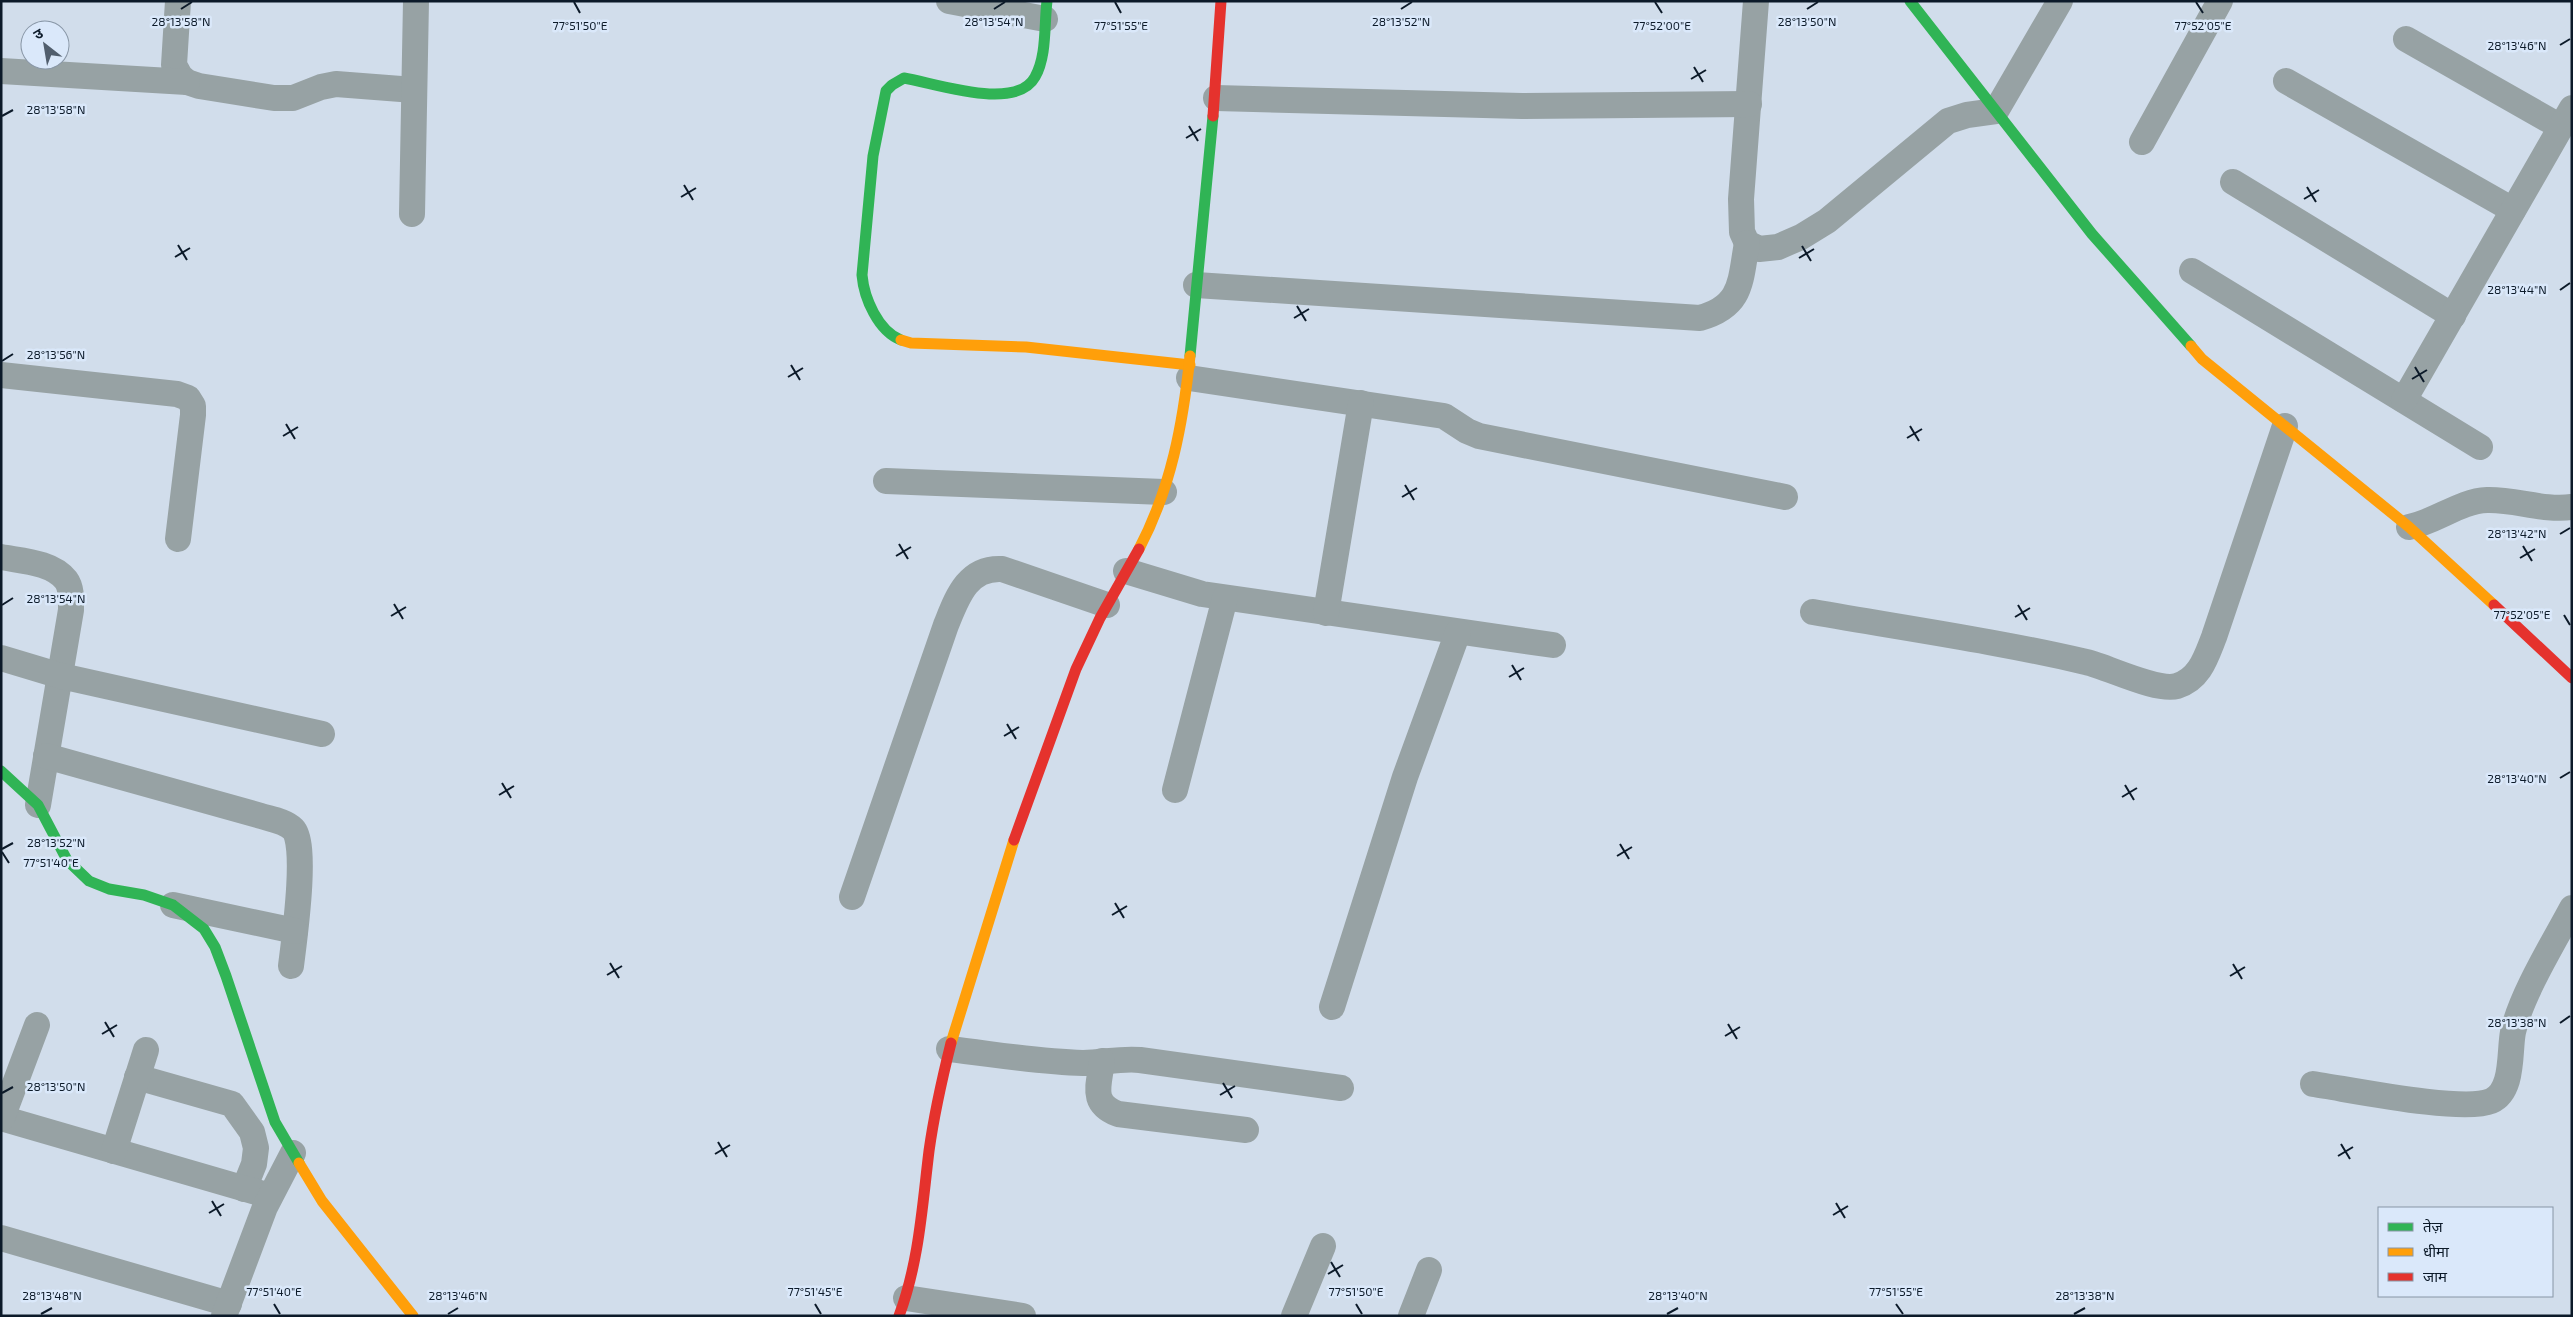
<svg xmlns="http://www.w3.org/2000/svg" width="2573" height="1317" font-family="'Exo 2','Noto Sans Devanagari',sans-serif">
  <rect width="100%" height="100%" fill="#d1ddeb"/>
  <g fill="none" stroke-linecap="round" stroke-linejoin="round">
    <g stroke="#97a2a4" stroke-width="26">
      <polyline points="178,1 174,65 180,76 187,82 199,86 274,98 293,98 321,87 336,84 414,90"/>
      <polyline points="949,1 1045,19"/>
      <polyline points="1756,1 1741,199 1742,232 1747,243 1759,249 1778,247 1801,237 1827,221 1948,121 1967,115 1996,111 2060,1"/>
      <polyline points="2406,39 2561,127"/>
      <polyline points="1,71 187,82"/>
      <polyline points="2286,81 2513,210"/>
      <polyline points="1216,98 1522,106 1749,104"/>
      <polyline points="2142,142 2220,1"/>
      <polyline points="2233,182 2453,316"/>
      <polyline points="412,214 416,1"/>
      <polyline points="2192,271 2480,447"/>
      <path d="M1196,285L1700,318C1743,306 1740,281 1747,243"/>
      <polyline points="1,375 177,394 188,398 193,406 193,415 178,539"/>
      <polyline points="1189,378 1444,416 1467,431 1479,436 1785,497"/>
      <polyline points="2404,400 2572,108"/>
      <polyline points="886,481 1164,492"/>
      <path d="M2409,527C2436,522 2460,501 2487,500C2515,499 2543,511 2572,507"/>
      <path d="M1,557C22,561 52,562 66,580C72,588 71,601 71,610L38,805"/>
      <polyline points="1126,571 1202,594 1553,645"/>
      <path d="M1813,612C1903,628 1996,641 2086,662C2108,667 2157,692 2177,686C2200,679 2206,657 2214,637L2285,426"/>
      <polyline points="1326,613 1361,403"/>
      <polyline points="1,658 61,676 322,734"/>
      <path d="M46,756L261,816C270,819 285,821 293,829C308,844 294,941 291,966"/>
      <polyline points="1175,790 1225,598"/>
      <path d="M852,897L946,625C957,598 967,567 1002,569L1107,605"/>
      <polyline points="173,905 295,931"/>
      <polyline points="1332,1007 1405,777 1458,632"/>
      <path d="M949,1049C993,1054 1038,1062 1083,1063C1102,1063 1120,1058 1140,1060L1341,1088"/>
      <path d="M1102,1061C1099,1086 1090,1103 1118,1114L1246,1130"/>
      <polyline points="137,1077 232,1104 252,1132 256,1148 254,1164 244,1189"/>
      <path d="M2313,1084C2348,1089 2462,1113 2491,1101C2514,1091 2509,1052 2513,1032C2521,995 2554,942 2572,908"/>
      <polyline points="1,1118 270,1196"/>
      <polyline points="2,1118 37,1025"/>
      <polyline points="114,1151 146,1050"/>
      <polyline points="1,1238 229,1304"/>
      <polyline points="906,1298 1023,1316"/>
      <polyline points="224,1316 265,1207 293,1153"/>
      <polyline points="1294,1316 1323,1246"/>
      <polyline points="1411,1316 1429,1270"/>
    </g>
    <g stroke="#30b455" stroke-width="11">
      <polyline points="1910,1 2092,234 2191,346"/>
      <path d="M901,340C878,331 864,298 862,275L873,156L886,91L892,85L904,78C935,83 1016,112 1035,77C1047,56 1044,25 1047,1"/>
      <polyline points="1190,356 1213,116"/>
      <polyline points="1,771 38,805 67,860 89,881 109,889 144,895 173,905 204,929 215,947 226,976 275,1122 299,1163"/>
    </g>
    <g stroke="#ff9f0a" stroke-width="11">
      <polyline points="901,340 911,343 1026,347 1190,365"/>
      <polyline points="2191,346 2202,359 2409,527 2494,605"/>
      <path d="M1139,549C1171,488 1183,424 1190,356"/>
      <polyline points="951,1043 1014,840"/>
      <polyline points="299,1163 322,1201 413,1316"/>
    </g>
    <g stroke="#e5322d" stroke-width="11">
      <polyline points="1213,116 1221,1"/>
      <polyline points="2494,605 2572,678"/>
      <polyline points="1014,840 1076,669 1100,618 1139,549"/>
      <path d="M899,1316C919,1262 922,1208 929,1151C934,1115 942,1079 951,1043"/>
    </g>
  </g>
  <path fill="none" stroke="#0c1a29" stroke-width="2" d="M574,2L580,13M1115,2L1121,13M1655,2L1662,13M2196,2L2203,13M181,9L192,2M994,9L1005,2M1401,9L1412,2M1807,9L1818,2M2560,45L2570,39M1694,67L1703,82M1691,79L1706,70M2,116L13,110M1189,126L1198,141M1186,138L1201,129M684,185L693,200M2307,187L2316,202M681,197L696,188M2304,199L2319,190M178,245L187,260M1802,246L1811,261M175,257L190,248M1799,258L1814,249M2560,290L2570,283M1297,306L1306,321M1294,318L1309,309M2,361L13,354M791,365L800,380M2415,367L2424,382M788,377L803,368M2412,379L2427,370M286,424L295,439M1910,426L1919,441M283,436L298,427M1907,438L1922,429M1405,485L1414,500M1402,497L1417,488M2560,534L2570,528M899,544L908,559M2523,546L2532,561M896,556L911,547M2520,558L2535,549M394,604L403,619M2,605L13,598M2018,605L2027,620M2564,615L2570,625M391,616L406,607M2015,617L2030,608M1512,665L1521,680M1509,677L1524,668M1007,724L1016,739M1004,736L1019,727M2560,778L2570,772M502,783L511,798M2125,785L2134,800M499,795L514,786M2122,797L2137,788M1620,844L1629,859M2,849L13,843M2,852L9,863M1617,856L1632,847M1115,903L1124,918M1112,915L1127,906M610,963L619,978M2233,964L2242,979M607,975L622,966M2230,976L2245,967M105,1022L114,1037M2560,1023L2570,1016M1728,1024L1737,1039M102,1034L117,1025M1725,1036L1740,1027M1223,1083L1232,1098M2,1093L13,1087M1220,1095L1235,1086M718,1142L727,1157M2341,1144L2350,1159M715,1154L730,1145M2338,1156L2353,1147M212,1201L221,1216M1836,1203L1845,1218M209,1213L224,1204M1833,1215L1848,1206M1331,1262L1340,1277M1328,1274L1343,1265M274,1304L280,1314M815,1304L821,1314M1356,1304L1362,1314M1896,1304L1903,1314M41,1314L52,1308M448,1314L458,1308M1667,1314L1678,1308M2074,1314L2085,1308"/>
  <g font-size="12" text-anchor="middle" fill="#0c1a29" stroke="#dae8fa" stroke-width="5" stroke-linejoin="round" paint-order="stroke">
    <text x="181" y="26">28°13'58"N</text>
    <text x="994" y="26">28°13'54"N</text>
    <text x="1401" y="26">28°13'52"N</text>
    <text x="1807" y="26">28°13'50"N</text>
    <text x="1121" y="30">77°51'55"E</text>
    <text x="580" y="30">77°51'50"E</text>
    <text x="1662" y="30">77°52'00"E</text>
    <text x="2203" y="30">77°52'05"E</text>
    <text x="2517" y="50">28°13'46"N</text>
    <text x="56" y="114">28°13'58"N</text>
    <text x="2517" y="294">28°13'44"N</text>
    <text x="56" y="359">28°13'56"N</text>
    <text x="2517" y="538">28°13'42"N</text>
    <text x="56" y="603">28°13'54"N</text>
    <text x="2522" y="619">77°52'05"E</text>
    <text x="2517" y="783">28°13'40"N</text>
    <text x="56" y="847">28°13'52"N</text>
    <text x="51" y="867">77°51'40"E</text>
    <text x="2517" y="1027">28°13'38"N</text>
    <text x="56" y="1091">28°13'50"N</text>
    <text x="274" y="1296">77°51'40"E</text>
    <text x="815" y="1296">77°51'45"E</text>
    <text x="1356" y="1296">77°51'50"E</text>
    <text x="1896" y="1296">77°51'55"E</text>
    <text x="52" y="1300">28°13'48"N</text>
    <text x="458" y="1300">28°13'46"N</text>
    <text x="1678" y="1300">28°13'40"N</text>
    <text x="2085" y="1300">28°13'38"N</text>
  </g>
  <rect width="2573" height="1317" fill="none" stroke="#0c1a29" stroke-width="5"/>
  <rect x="2378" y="1207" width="175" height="90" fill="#dae8fa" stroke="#8896a6"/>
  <rect x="2388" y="1223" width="25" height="8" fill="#30b455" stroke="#8896a6"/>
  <text x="2423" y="1232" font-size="15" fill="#0c1a29">तेज़</text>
  <rect x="2388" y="1248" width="25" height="8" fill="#ff9f0a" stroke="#8896a6"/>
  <text x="2423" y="1257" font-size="15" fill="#0c1a29">धीमा</text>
  <rect x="2388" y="1273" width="25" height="8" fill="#e5322d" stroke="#8896a6"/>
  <text x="2423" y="1282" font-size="15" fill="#0c1a29">जाम</text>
  <g transform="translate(45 45) rotate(329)"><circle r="24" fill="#dae8fa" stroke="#8896a6"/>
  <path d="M0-4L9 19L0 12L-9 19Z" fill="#515e6d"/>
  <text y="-8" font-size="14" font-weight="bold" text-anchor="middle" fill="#0c1a29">उ</text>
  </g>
</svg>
